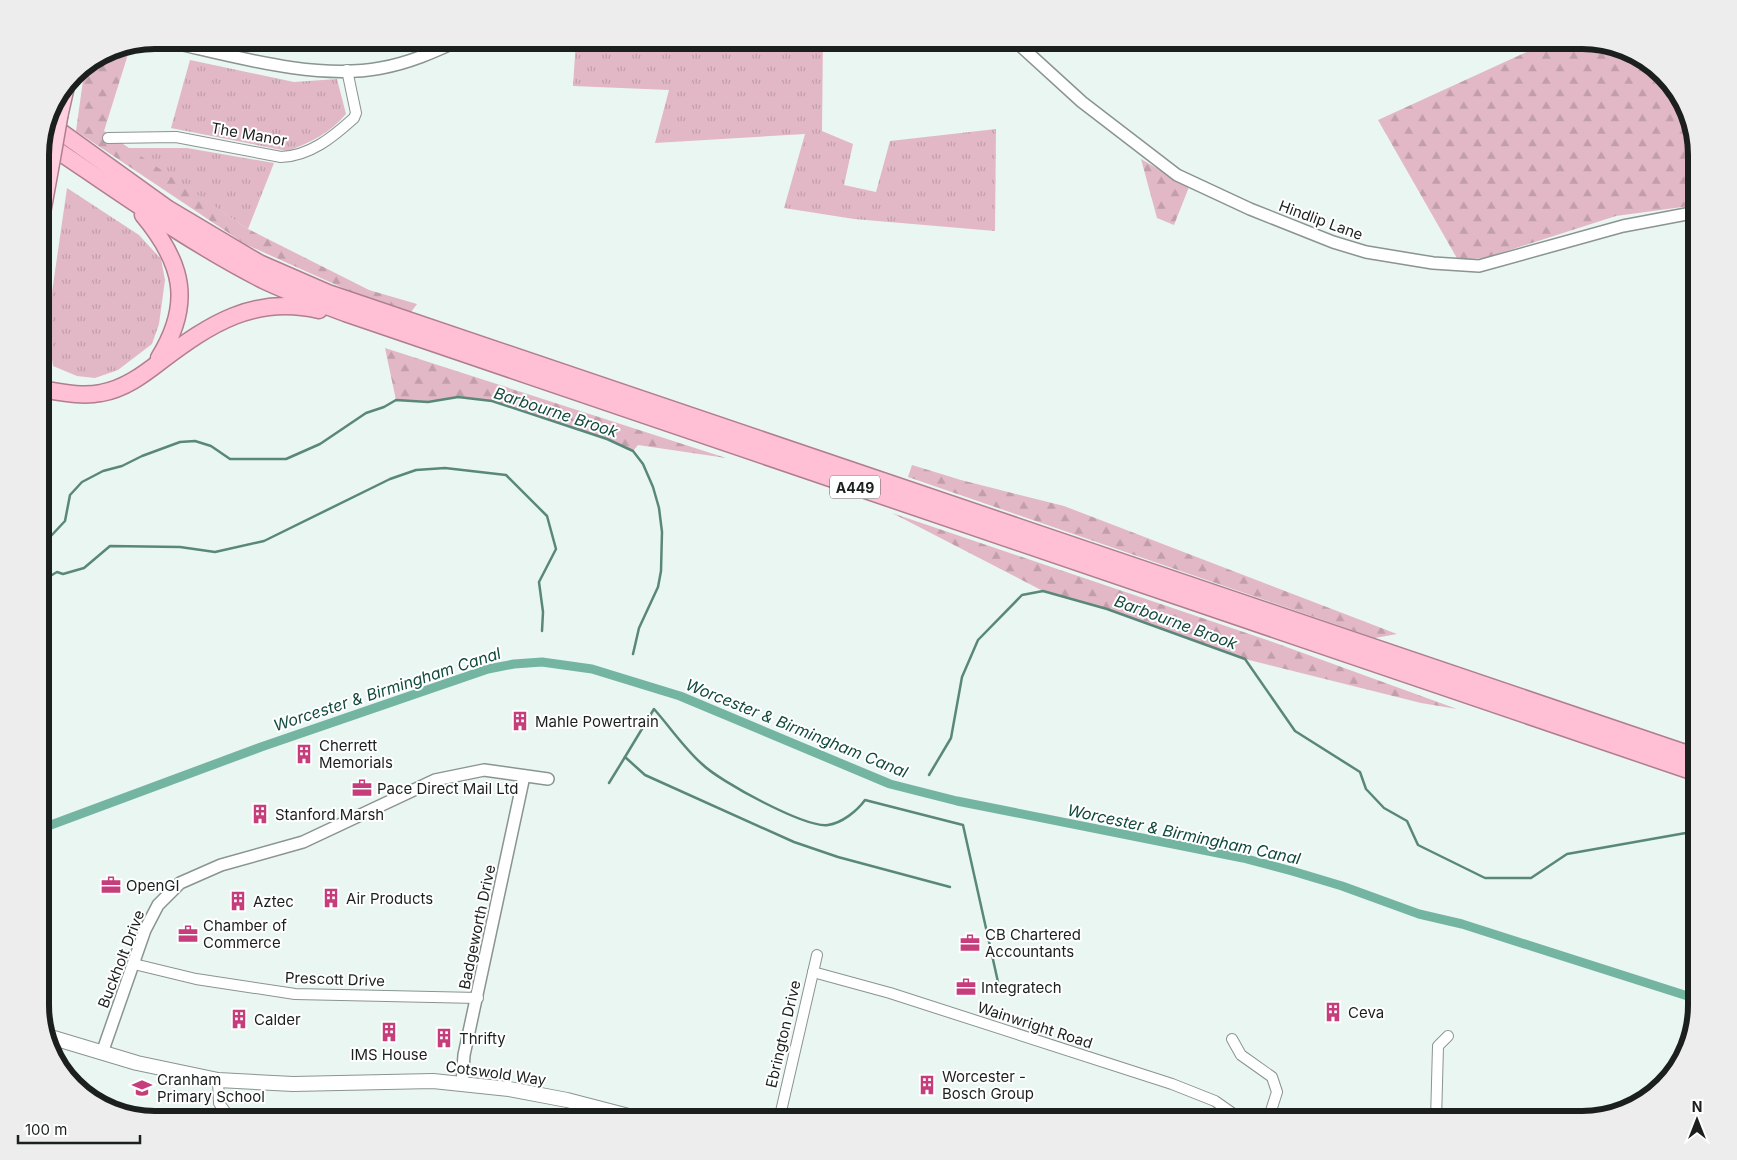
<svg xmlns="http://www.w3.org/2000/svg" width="1737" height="1160" font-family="Inter,sans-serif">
  <defs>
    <pattern id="grass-tufts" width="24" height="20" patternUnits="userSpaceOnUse" patternTransform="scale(1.25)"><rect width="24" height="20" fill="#e2b8c6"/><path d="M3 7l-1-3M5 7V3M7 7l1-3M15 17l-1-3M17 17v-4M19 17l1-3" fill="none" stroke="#c19eaa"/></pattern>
    <pattern id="forest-firs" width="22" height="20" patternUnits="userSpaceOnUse" patternTransform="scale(1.25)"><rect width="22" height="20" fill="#e2b8c6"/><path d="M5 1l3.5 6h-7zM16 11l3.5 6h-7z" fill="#c19eaa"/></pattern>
  </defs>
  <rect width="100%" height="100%" fill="#eaf6f2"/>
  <g fill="url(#grass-tufts)">
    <polygon points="576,40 823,40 822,131 853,144 844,185 876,192 890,141 996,129 995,231 854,219 784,208 805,134 655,143 669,90 573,86"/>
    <path d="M190,60L294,82L337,79L346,114C330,133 310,143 287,151L171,128Z"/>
    <polygon points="127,148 187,148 274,163 248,229"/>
    <polygon points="67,188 139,235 161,259 165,280 159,324 152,344 118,370 95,378 77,376 53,366 47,327"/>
  </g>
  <g fill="url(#forest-firs)">
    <polygon points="1553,40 1582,40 1646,60 1682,98 1697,155 1697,205 1616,216 1485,258 1458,260 1378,120"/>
    <polygon points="122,46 130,48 104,131 248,229 369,290 417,304 411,312 352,292 245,244 76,131 85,66 111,49"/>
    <polygon points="1141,159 1189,187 1174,225 1157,218"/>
    <polygon points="385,348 726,458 638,445 633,451 607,439 492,401 458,397 428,402 396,400"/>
    <polygon points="912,465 961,480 1064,506 1397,634 1375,638 908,477"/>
    <polygon points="892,513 1270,641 1457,709 1421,703 1245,659 1107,609 1043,591"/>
  </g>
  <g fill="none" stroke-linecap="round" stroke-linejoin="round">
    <g stroke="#59887a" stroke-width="2.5">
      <polyline points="40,566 46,559 46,547 50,537 65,521 70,495 82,482 103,471 122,466 142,456 180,442 195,441 211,446 230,459 286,459 320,444 366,413 384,407 396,400 428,402 458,397 492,401 607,439 633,451 643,464 653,487 659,508 662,532 661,571 658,587 639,628 633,654"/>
      <polyline points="40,582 57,572 63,574 84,568 110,546 180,547 215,552 264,541 390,479 416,470 445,468 506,475 547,516 556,549 539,582 543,612 542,631"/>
      <polyline points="929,775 951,738 962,677 978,640 1022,595 1043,591 1107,609 1245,659 1295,731 1360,772 1366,789 1384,808 1407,821 1418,845 1485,878 1531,878 1567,854 1697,831"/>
      <polyline points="609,783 625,757"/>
      <path d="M950,887L838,857L794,842L645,775L625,757L654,709C670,727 684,748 702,764C719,781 805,828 828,825C842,823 857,811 865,800L963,825L998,982"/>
    </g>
    <polyline stroke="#74b5a2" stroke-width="9" points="40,829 261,747 488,669 514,664 542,662 592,669 680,696 890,784 957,801 1243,858 1292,871 1342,886 1419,914 1462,924 1697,999"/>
    <defs>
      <g id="minor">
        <path d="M108,138L176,137L281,157C310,156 333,137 354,118L356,113L347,70"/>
        <polyline points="134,964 196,979 295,994 478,998"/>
        <polyline points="813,972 890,993 1172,1084 1215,1101 1242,1120"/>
        <polyline points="1232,1039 1241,1055 1272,1077 1277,1092 1269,1117"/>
        <polyline points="218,1080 219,1103 231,1120"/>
        <polyline points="779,1120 817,955"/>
        <polyline points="1248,1120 1263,1115 1273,1119"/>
        <polyline points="1436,1120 1438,1046 1448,1036"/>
      </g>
      <g id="tertiary">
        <path d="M161,40C227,54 313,81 381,68C409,63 434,52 460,40"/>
        <polyline points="1014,40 1082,102 1177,175 1250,209 1333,242 1366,252 1433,263 1479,266 1623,226 1697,212"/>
        <polyline points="102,1053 145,930 158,905 180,883 221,865 303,842 435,780 484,770 548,779"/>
        <polyline points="462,1084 464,1055 524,776"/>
      </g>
      <polyline id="secondary" points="47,1036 137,1063 218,1080 293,1084 433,1081 509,1089 567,1100 644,1120"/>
      <g id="primary">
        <polyline points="60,115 67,84"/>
        <polyline points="40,227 52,161"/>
      </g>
      <g id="trunk">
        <polyline points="47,122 168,209 259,263 328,293 1697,757"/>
        <path d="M42,140C115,189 185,240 263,280C290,293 319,303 348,314L1697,773"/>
        <path d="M143,215C183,263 193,303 159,358"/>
        <path d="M40,389C60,392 81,397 101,393C124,389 143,375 161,361C210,324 254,295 319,310"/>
      </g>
    </defs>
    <use href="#minor" stroke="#8a9491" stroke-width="12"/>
    <use href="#tertiary" stroke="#8a9491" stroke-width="14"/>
    <use href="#secondary" stroke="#8a9491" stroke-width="16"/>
    <use href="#primary" stroke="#af7e8f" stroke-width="18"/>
    <use href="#trunk" stroke="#af7e8f" stroke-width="19"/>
    <use href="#minor" stroke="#fff" stroke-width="10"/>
    <use href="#tertiary" stroke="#fff" stroke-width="11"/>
    <use href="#secondary" stroke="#fff" stroke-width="14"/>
    <use href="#primary" stroke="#ffd0e0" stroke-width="15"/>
    <use href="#trunk" stroke="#ffc0d6" stroke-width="16"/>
    <defs>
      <polyline id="primary-bridge" points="52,161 60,115"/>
    </defs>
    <use href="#primary-bridge" stroke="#af7e8f" stroke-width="18" stroke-linecap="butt"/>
    <use href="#primary-bridge" stroke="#ffd0e0" stroke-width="15"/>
  </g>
  <defs>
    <symbol id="building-bare" viewBox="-9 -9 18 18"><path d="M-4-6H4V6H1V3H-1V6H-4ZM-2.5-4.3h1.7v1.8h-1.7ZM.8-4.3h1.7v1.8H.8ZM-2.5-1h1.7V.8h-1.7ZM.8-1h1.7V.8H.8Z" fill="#c53d7b" stroke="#fff" stroke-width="2.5" paint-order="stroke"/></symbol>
    <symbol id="office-bare" viewBox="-9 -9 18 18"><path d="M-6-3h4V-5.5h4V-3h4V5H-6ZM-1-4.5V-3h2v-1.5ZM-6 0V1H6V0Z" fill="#c53d7b" stroke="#fff" stroke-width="2.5" paint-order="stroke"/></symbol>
    <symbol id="school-bare" viewBox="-9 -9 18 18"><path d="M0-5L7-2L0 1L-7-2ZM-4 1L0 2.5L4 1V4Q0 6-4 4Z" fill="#c53d7b" stroke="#fff" stroke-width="2.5" paint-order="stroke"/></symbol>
  </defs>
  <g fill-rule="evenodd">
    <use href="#building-bare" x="506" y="707" width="28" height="28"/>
    <use href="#building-bare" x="290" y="740" width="28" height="28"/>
    <use href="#office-bare" x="348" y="774" width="28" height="28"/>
    <use href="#building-bare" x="246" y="800" width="28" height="28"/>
    <use href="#office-bare" x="97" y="871" width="28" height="28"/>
    <use href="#building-bare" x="317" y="884" width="28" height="28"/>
    <use href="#building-bare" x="224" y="887" width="28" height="28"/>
    <use href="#office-bare" x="174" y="920" width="28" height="28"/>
    <use href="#office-bare" x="956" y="929" width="28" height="28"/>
    <use href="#office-bare" x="952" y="973" width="28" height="28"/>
    <use href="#building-bare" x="1319" y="998" width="28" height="28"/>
    <use href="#building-bare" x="225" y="1005" width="28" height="28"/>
    <use href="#building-bare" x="375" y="1018" width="28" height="28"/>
    <use href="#building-bare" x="430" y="1024" width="28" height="28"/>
    <use href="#building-bare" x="913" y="1071" width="28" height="28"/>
    <use href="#school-bare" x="128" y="1074" width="28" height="28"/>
  </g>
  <g text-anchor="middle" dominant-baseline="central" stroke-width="4" stroke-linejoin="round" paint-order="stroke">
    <rect fill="#fff" stroke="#5f6362" stroke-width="1" x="830" y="475.5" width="50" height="23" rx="4"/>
    <g font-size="14" font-weight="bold" fill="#1b201e">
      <text x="855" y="487">A449</text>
    </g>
    <g font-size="15" fill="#1b201e" stroke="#fff">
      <text transform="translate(249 134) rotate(10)">The Manor</text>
      <text transform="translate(1321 220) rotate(20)">Hindlip Lane</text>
      <text transform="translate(477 927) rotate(-78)">Badgeworth Drive</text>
      <text transform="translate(121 959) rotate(-69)">Buckholt Drive</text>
      <text transform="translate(335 979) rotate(2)">Prescott Drive</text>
      <text transform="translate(1035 1025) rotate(18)">Wainwright Road</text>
      <text transform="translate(783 1034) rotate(-77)">Ebrington Drive</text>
      <text transform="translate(496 1073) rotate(8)">Cotswold Way</text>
    </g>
    <g font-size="15" fill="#1b201e" stroke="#fff" text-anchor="start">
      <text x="535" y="721">Mahle Powertrain</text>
      <text x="319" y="745">Cherrett<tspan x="319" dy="17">Memorials</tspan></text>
      <text x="377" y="788">Pace Direct Mail Ltd</text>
      <text x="275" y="814">Stanford Marsh</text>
      <text x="126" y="885">OpenGI</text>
      <text x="346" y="898">Air Products</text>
      <text x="253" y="901">Aztec</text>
      <text x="203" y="925">Chamber of<tspan x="203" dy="17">Commerce</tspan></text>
      <text x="985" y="934">CB Chartered<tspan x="985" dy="17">Accountants</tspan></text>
      <text x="981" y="987">Integratech</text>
      <text x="1348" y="1012">Ceva</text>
      <text x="254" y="1019">Calder</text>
      <text x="459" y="1038">Thrifty</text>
      <text x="389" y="1054" text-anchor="middle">IMS House</text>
      <text x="942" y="1076">Worcester -<tspan x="942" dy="17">Bosch Group</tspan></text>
      <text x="157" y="1079">Cranham<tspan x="157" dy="17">Primary School</tspan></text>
    </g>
    <g font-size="16" font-style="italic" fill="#114a3c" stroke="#fff">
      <text transform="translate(556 412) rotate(18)">Barbourne Brook</text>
      <text transform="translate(1176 622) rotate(20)">Barbourne Brook</text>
      <text transform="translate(387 689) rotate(-18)">Worcester &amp; Birmingham Canal</text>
      <text transform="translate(797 728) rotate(22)">Worcester &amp; Birmingham Canal</text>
      <text transform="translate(1184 834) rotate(12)">Worcester &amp; Birmingham Canal</text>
    </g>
  </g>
  <path d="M0 0H1737V1160H0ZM155 49H1582A106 106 0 0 1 1688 155V1005A106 106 0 0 1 1582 1111H155A106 106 0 0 1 49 1005V155A106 106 0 0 1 155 49Z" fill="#ededed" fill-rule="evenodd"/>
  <path fill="none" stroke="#1b201e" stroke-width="6" d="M155 49H1582A106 106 0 0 1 1688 155V1005A106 106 0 0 1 1582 1111H155A106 106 0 0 1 49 1005V155A106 106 0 0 1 155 49Z"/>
  <g transform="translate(1697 1120)" stroke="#ffffff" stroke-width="4" paint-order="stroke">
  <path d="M0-4L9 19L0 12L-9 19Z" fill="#1b201e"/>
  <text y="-8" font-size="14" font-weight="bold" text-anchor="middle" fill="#1b201e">N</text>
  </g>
  <path d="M18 1135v8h122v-8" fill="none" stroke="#1b201e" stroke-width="2.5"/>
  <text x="25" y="1135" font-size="15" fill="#1b201e" stroke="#ffffff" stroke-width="4" paint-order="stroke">100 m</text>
</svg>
